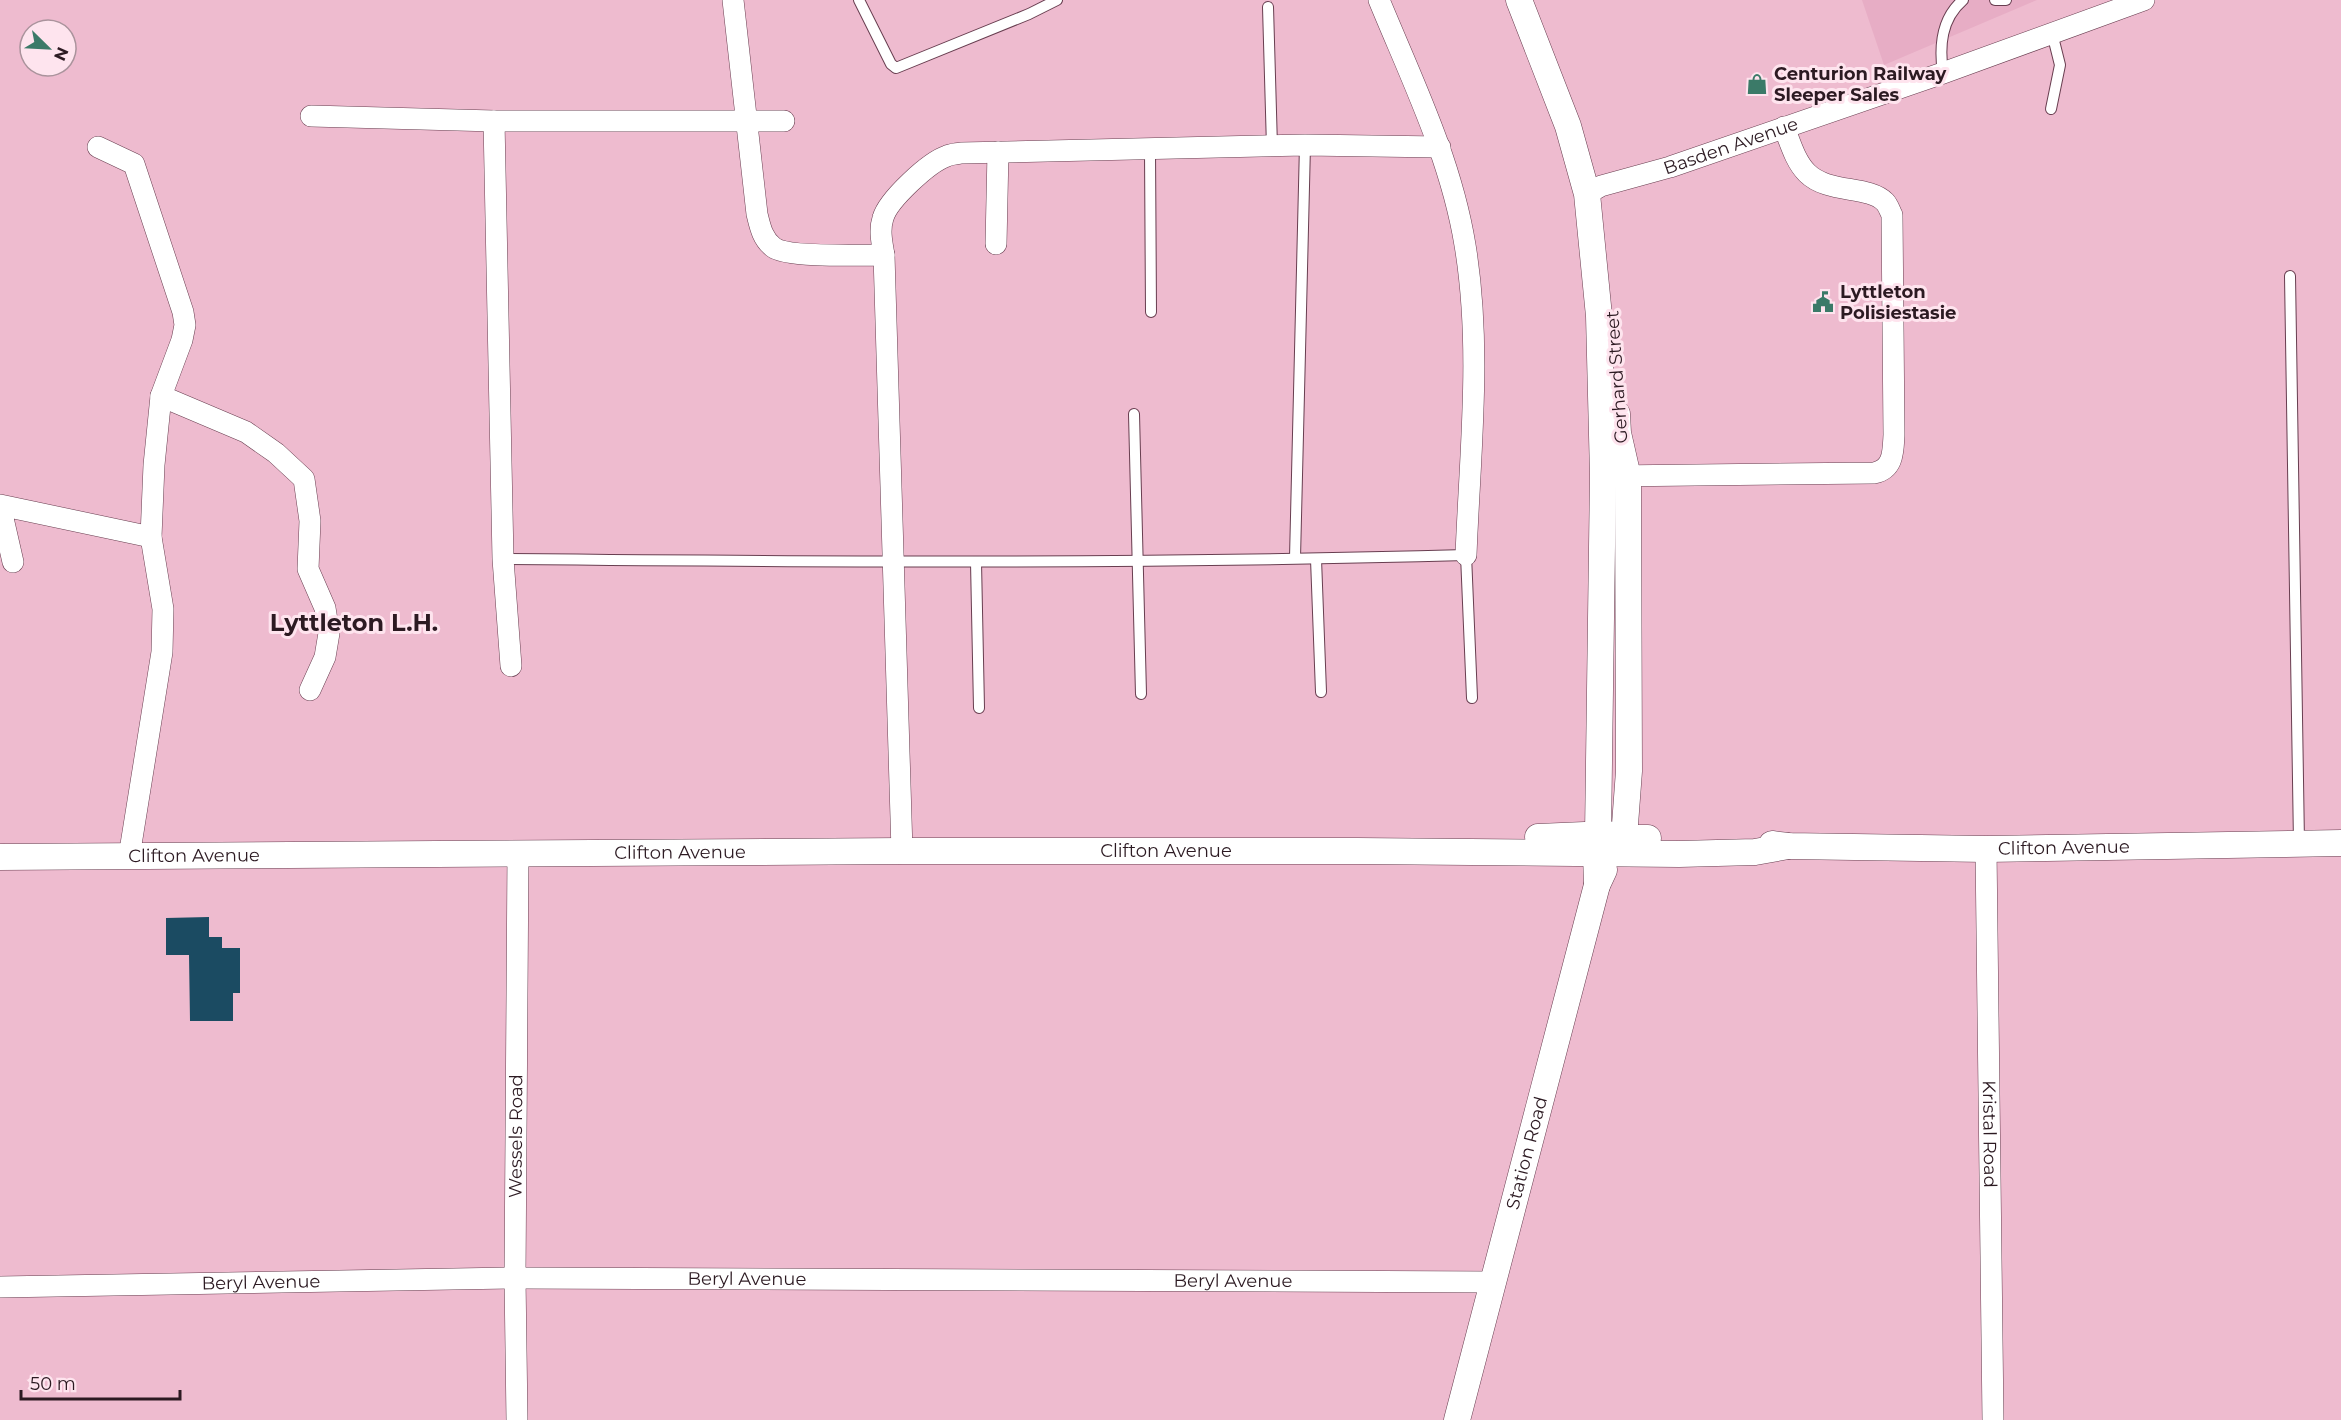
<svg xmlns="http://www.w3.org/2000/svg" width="2341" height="1420" font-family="Montserrat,sans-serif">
  <rect width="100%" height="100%" fill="#eebbcf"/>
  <polygon fill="#e7adc5" points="1862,0 2037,0 1884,65"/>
  <polygon fill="#1b4b62" points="209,917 209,937 222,937 222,948 240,948 240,993 233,993 233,1021 190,1021 189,955 166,955 166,918"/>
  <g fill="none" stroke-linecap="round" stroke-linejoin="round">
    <defs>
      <g id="service">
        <polyline points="859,0 891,64 896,68 1029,14 1057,0"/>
        <polyline points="1995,0 2006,0"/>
        <polyline points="1268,7 1272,147"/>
        <path d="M1943,73C1939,46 1941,19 1963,0"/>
        <polyline points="2051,109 2060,65 2052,33"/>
        <polyline points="1150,150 1151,312"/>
        <polyline points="2290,276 2299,843"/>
        <polyline points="1134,414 1141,694"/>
        <polyline points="1295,558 1305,145"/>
        <path d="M503,559C824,562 1145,564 1466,555L1472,698"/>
        <polyline points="1316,559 1321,692"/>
        <polyline points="976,562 979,708"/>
      </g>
      <g id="minor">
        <path d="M733,0L757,214C760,226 762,238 773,247C786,258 863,255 884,255"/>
        <path d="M1379,0C1412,80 1451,159 1465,245C1482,347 1470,452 1466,555"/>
        <polyline points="311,116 494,121 784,121"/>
        <polyline points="494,121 503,559 511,666"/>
        <polyline points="98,147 134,164 183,312 185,325 182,340 161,396 154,465 151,537 163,609 162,652 129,857"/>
        <path id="s1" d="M1587,194L1601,186L1670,167L1943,73L2144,0"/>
        <polyline points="996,244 998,152"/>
        <polyline points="161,396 246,432 276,453 304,479 310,521 308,569 325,608 329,633 325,657 310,690"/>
        <path d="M1613,476L1874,473C1894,469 1893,451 1894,435L1892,215C1890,211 1888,205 1885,202C1868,185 1828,194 1807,173C1795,161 1790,142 1784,127"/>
        <polyline points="13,562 0,505 151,537"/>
        <path id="s2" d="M1986,849L1993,1420"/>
        <path d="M902,851L884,255C882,243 879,230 883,218C888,200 929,162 947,156C951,154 956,154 961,153L1305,145L1440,147"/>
        <path id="s3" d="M0,1287L515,1278L1494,1282"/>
        <path id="s4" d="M517,1420L515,1278L518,852"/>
      </g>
      <g id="tertiary">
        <polyline points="1519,0 1568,126 1587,194 1599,316 1603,475 1598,834 1596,853 1597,885"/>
        <polyline points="1617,414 1618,433 1628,477 1629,771 1624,838"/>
        <polyline points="1538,837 1608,834 1624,838 1648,838"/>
        <path id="s5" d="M1772,844L1788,846L1986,849L2341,843"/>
        <path id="s6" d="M0,857L902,851H1358L1679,854L1755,852L1788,846"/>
        <path id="s7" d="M1457,1420L1597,885L1604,870"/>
      </g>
    </defs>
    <use href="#service" stroke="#683e50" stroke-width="12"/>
    <use href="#minor" stroke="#683e50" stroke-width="22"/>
    <use href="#tertiary" stroke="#683e50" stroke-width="27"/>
    <use href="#service" stroke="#fff" stroke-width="10"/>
    <use href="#minor" stroke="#fff" stroke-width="21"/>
    <use href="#tertiary" stroke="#fff" stroke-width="26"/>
  </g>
  <defs>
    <symbol id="shop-bare" viewBox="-9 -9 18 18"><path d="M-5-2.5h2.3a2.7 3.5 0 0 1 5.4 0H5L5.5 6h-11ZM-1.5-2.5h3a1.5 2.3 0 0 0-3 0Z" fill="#3b7a68" stroke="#fee4ee" stroke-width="2.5" paint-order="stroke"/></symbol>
    <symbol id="civic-bare" viewBox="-9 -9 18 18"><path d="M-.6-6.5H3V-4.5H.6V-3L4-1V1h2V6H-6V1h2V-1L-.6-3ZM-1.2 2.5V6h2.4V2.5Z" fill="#3b7a68" stroke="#fee4ee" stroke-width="2.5" paint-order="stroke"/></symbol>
  </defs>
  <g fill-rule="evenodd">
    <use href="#shop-bare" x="1742" y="69" width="30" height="30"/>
    <use href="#civic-bare" x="1808" y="287" width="30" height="30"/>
  </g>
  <g text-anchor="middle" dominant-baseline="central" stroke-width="6" stroke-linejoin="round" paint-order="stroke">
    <g font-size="18" font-weight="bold" fill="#2c1a22" stroke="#fee4ee" text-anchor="start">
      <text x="1774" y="74">Centurion Railway<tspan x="1774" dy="21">Sleeper Sales</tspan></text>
      <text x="1840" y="292">Lyttleton<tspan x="1840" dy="21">Polisiestasie</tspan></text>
    </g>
    <g font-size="18" fill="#2c1a22" stroke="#fee4ee">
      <text stroke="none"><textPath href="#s1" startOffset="152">Basden Avenue</textPath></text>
      <text transform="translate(1617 377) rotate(-94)">Gerhard Street</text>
      <text stroke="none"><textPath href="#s5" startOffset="292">Clifton Avenue</textPath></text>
      <text stroke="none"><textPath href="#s6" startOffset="1166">Clifton Avenue</textPath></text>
      <text stroke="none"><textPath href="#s6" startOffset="680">Clifton Avenue</textPath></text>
      <text stroke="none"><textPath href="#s6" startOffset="194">Clifton Avenue</textPath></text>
      <text stroke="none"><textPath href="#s2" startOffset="285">Kristal Road</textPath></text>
      <text stroke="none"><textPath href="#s4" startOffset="284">Wessels Road</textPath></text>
      <text stroke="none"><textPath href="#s7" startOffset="276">Station Road</textPath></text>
      <text stroke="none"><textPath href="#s3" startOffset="747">Beryl Avenue</textPath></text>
      <text stroke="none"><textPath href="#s3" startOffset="1233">Beryl Avenue</textPath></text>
      <text stroke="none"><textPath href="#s3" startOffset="261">Beryl Avenue</textPath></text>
    </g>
    <g font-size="24" font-weight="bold" fill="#2c1a22" stroke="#fee4ee">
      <text x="354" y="622">Lyttleton L.H.</text>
    </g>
  </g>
  <g transform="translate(48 48) rotate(114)"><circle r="28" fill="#fee4ee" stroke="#aa939c" stroke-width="1.5"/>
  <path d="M0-4.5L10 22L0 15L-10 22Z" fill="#3b7a68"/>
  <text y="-9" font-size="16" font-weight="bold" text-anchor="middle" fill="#2c1a22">N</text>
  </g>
  <path d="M21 1390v9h159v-9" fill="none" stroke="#2c1a22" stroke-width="3"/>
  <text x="30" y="1390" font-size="18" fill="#2c1a22" stroke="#fee4ee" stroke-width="4.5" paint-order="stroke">50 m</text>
</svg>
